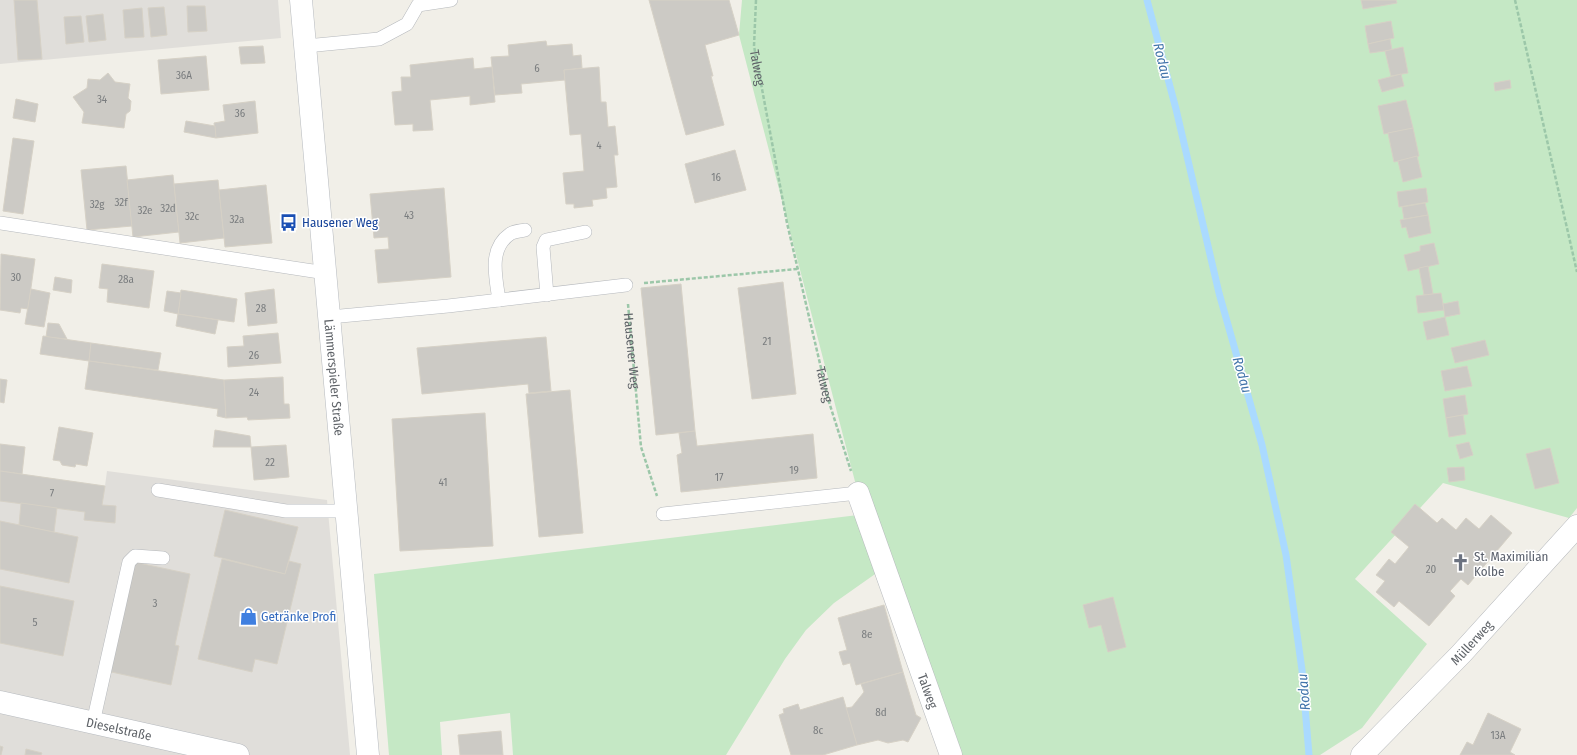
<svg xmlns="http://www.w3.org/2000/svg" width="1577" height="755" font-family="'Fira Sans Condensed',sans-serif">
  <rect width="100%" height="100%" fill="#f1efe8"/>
  <g fill="#e0deda">
    <polygon points="0,0 278,0 281,38 0,64"/>
    <polygon points="0,471 105,486 107,471 327,500 350,755 0,755"/>
  </g>
  <polygon fill="#c5e8c5" points="742,0 1577,0 1577,508 1569,518 1443,483 1355,579 1427,644 1362,728 1320,755 942,755 878,572 834,603 806,630 785,659 726,755 513,755 510,713 440,722 442,755 389,755 374,574 858,515 858,493 739,35"/>
  <g fill="none" stroke-linecap="round" stroke-linejoin="round">
    <polyline stroke="#aadaff" stroke-width="7" points="1147,0 1176,109 1219,293 1262,445 1286,555 1302,670 1309,755"/>
  </g>
  <g fill="#cccac5" stroke="#d6d1c6">
    <polygon points="14,0 37,0 42,59 18,60"/>
    <polygon points="649,0 729,0 739,35 705,45 713,76 711,76 724,125 686,135"/>
    <polygon points="1361,0 1396,0 1397,3 1363,9"/>
    <polygon points="187,6 205,6 207,31 188,32"/>
    <polygon points="164,7 167,35 151,37 148,8"/>
    <polygon points="142,8 144,37 125,38 123,10"/>
    <polygon points="103,14 106,40 89,42 86,16"/>
    <polygon points="81,16 84,42 66,44 64,17"/>
    <polygon points="1391,21 1394,38 1368,44 1365,26"/>
    <polygon points="1390,39 1392,50 1370,53 1368,44"/>
    <polygon points="546,41 547,46 572,44 573,56 581,55 582,68 564,70 565,80 521,84 522,93 495,95 491,57 509,56 508,45"/>
    <polygon points="263,46 265,63 241,64 239,47"/>
    <polygon points="1403,47 1408,73 1391,76 1385,51"/>
    <polygon points="206,56 209,90 161,94 158,60"/>
    <polygon points="473,58 474,69 492,67 495,102 470,105 470,96 430,100 433,130 413,131 413,124 395,125 392,92 402,91 401,77 411,77 410,65"/>
    <polygon points="599,67 601,102 606,102 608,127 615,126 618,155 614,155 617,187 606,188 607,198 592,200 593,206 574,208 574,204 566,204 563,173 584,171 581,134 570,135 564,70"/>
    <polygon points="108,73 115,82 130,84 128,98 131,101 130,111 126,114 124,128 82,123 84,112 73,97 87,88 88,79 100,80"/>
    <polygon points="1401,74 1404,86 1382,92 1378,80"/>
    <polygon points="1510,80 1511,88 1495,91 1494,83"/>
    <polygon points="16,99 38,104 35,122 13,118"/>
    <polygon points="1406,100 1413,128 1384,134 1378,106"/>
    <polygon points="255,101 258,133 216,138 214,123 225,121 223,105"/>
    <polygon points="186,121 215,126 216,138 184,132"/>
    <polygon points="1413,128 1419,156 1394,162 1388,133"/>
    <polygon points="13,138 34,141 23,214 3,211"/>
    <polygon points="735,150 746,190 695,203 685,164"/>
    <polygon points="1417,156 1422,177 1403,182 1398,161"/>
    <polygon points="126,166 132,226 87,230 81,170"/>
    <polygon points="173,175 179,232 133,237 127,180"/>
    <polygon points="218,180 224,238 180,243 174,184"/>
    <polygon points="266,185 272,243 225,247 219,190"/>
    <polygon points="444,188 451,277 378,283 375,250 389,249 388,237 374,238 370,194"/>
    <polygon points="1426,188 1428,202 1399,207 1397,192"/>
    <polygon points="1425,203 1428,215 1404,219 1402,207"/>
    <polygon points="1428,215 1431,233 1409,238 1406,227 1402,228 1400,220"/>
    <polygon points="1434,243 1439,264 1408,271 1404,255 1420,251 1420,246"/>
    <polygon points="1,254 35,259 28,309 21,308 20,313 0,310"/>
    <polygon points="102,264 154,271 149,308 107,302 108,289 99,288"/>
    <polygon points="1428,266 1433,294 1424,295 1419,268"/>
    <polygon points="55,277 72,280 71,293 53,290"/>
    <polygon points="783,282 796,394 752,399 738,288"/>
    <polygon points="681,284 695,431 656,435 641,288"/>
    <polygon points="31,289 50,293 44,327 25,324"/>
    <polygon points="274,289 277,323 248,326 245,293"/>
    <polygon points="181,290 237,299 234,322 178,314"/>
    <polygon points="167,291 181,293 178,314 164,311"/>
    <polygon points="1441,293 1444,310 1418,313 1416,296"/>
    <polygon points="1458,301 1460,314 1445,317 1443,304"/>
    <polygon points="178,314 218,320 215,334 176,326"/>
    <polygon points="1445,317 1449,335 1427,340 1423,322"/>
    <polygon points="48,323 59,324 67,339 46,337"/>
    <polygon points="278,333 281,363 228,367 227,347 244,346 243,336"/>
    <polygon points="43,336 91,343 89,361 40,354"/>
    <polygon points="546,337 551,391 529,393 528,384 422,394 417,348"/>
    <polygon points="1485,340 1489,355 1455,363 1451,348"/>
    <polygon points="91,343 161,353 158,370 89,361"/>
    <polygon points="89,361 224,380 226,418 217,416 218,409 85,389"/>
    <polygon points="1467,366 1472,386 1445,391 1441,371"/>
    <polygon points="283,377 284,404 289,404 290,418 248,420 247,417 226,418 224,380"/>
    <polygon points="0,379 7,380 4,403 0,402"/>
    <polygon points="570,390 583,533 539,537 526,394"/>
    <polygon points="1465,395 1468,414 1446,418 1443,399"/>
    <polygon points="485,413 493,546 400,551 392,419"/>
    <polygon points="1463,415 1466,434 1449,437 1446,418"/>
    <polygon points="59,427 93,433 87,466 76,464 75,467 62,465 60,461 53,460"/>
    <polygon points="215,430 250,436 251,447 213,447"/>
    <polygon points="695,431 697,446 813,434 817,478 681,492 677,455 682,453 679,433"/>
    <polygon points="1469,442 1473,455 1460,459 1456,445"/>
    <polygon points="0,444 25,447 22,474 0,471"/>
    <polygon points="286,445 289,477 254,480 251,447"/>
    <polygon points="1550,448 1559,483 1535,489 1526,454"/>
    <polygon points="1464,467 1465,480 1449,482 1447,468"/>
    <polygon points="0,471 105,486 102,505 116,506 115,523 84,520 85,512 0,501"/>
    <polygon points="21,503 57,508 54,532 19,525"/>
    <polygon points="1415,504 1437,523 1442,518 1456,530 1466,518 1479,529 1491,515 1512,533 1468,585 1461,579 1450,591 1455,596 1429,626 1399,601 1394,607 1376,592 1385,581 1376,575 1389,559 1395,564 1409,547 1391,532"/>
    <polygon points="225,510 298,527 285,574 214,556"/>
    <polygon points="0,521 78,537 69,583 0,569"/>
    <polygon points="222,559 285,574 289,561 301,564 277,664 255,659 252,672 198,659"/>
    <polygon points="134,562 190,574 175,645 179,646 171,685 107,671"/>
    <polygon points="0,586 74,601 63,656 0,643"/>
    <polygon points="1113,597 1126,647 1108,652 1101,625 1089,628 1083,605"/>
    <polygon points="884,605 903,672 856,685 850,663 843,665 839,652 847,650 838,618"/>
    <polygon points="903,672 916,715 921,718 908,742 903,740 888,743 878,740 857,745 846,708 852,707 864,692 861,684"/>
    <polygon points="843,697 857,745 823,755 791,755 779,715 784,713 783,709 798,704 800,710"/>
    <polygon points="1488,713 1521,729 1510,752 1515,755 1460,755 1467,742 1473,745"/>
    <polygon points="501,731 503,755 460,755 458,735"/>
    <polygon points="0,746 3,747 1,755 0,755"/>
    <polygon points="26,749 42,753 41,755 25,755"/>
  </g>
  <g fill="none" stroke-linecap="round" stroke-linejoin="round">
    <defs>
      <g id="lane">
        <polyline points="306,46 379,39 407,24 418,5 451,0"/>
        <polyline points="0,223 326,273"/>
        <polyline points="547,295 543,247 546,240 585,232"/>
        <path d="M499,300C496,278 488,249 510,234C514,231 521,231 525,230"/>
        <polyline points="330,317 448,306 626,285"/>
        <polyline points="158,490 286,511 347,511"/>
        <polyline points="663,514 858,493"/>
        <polyline points="93,723 129,562 135,556 163,558"/>
      </g>
      <g id="street">
        <path id="s3" d="M858,493L951,755"/>
        <path id="s4" d="M1362,755L1461,654L1577,526"/>
      </g>
      <g id="secondary">
        <path id="s5" d="M301,0L368,755"/>
        <path id="s6" d="M0,702L238,755"/>
      </g>
    </defs>
    <use href="#lane" stroke="#b5b8bc" stroke-width="14"/>
    <use href="#street" stroke="#b5b8bc" stroke-width="23"/>
    <use href="#secondary" stroke="#b6babf" stroke-width="23"/>
    <g stroke="#9cc7a9" stroke-width="2.5" stroke-dasharray="4 2" stroke-linecap="butt">
      <path id="s1" d="M756,0L754,46L787,223L829,402L851,471"/>
      <polyline points="1515,0 1577,272"/>
      <polyline points="644,283 797,269"/>
      <path id="s2" d="M628,304L641,447L657,496"/>
    </g>
    <use href="#lane" stroke="#fff" stroke-width="13"/>
    <use href="#street" stroke="#fff" stroke-width="22"/>
    <use href="#secondary" stroke="#fff" stroke-width="22"/>
  </g>
  <defs>
    <symbol id="bus-bare" viewBox="-9 -9 18 18"><path d="M-5-6H5V4H4V6H2V4H-2V6H-4V4H-5ZM-3.5-4V0h7V-4ZM-3.5 1.2v1.5H-2V1.2ZM2 1.2v1.5H3.5V1.2Z" fill="#1a4fb4" stroke="#fff" stroke-width="2.5" paint-order="stroke"/></symbol>
    <symbol id="church-bare" viewBox="-9 -9 18 18"><path d="M-1.2-6h2.4v3.5h3.3v2.4h-3.3V6h-2.4V-.1h-3.3v-2.4h3.3Z" fill="#6b7280" stroke="#fff" stroke-width="2.5" paint-order="stroke"/></symbol>
    <symbol id="shop-bare" viewBox="-9 -9 18 18"><path d="M-5-2.5h2.3a2.7 3.5 0 0 1 5.4 0H5L5.5 6h-11ZM-1.5-2.5h3a1.5 2.3 0 0 0-3 0Z" fill="#3f7fe0" stroke="#fff" stroke-width="2.5" paint-order="stroke"/></symbol>
  </defs>
  <g fill-rule="evenodd">
    <use href="#bus-bare" x="276" y="210" width="25" height="25"/>
    <use href="#church-bare" x="1448" y="550" width="25" height="25"/>
    <use href="#shop-bare" x="236" y="604" width="25" height="25"/>
  </g>
  <g text-anchor="middle" dominant-baseline="central" stroke-width="3" stroke-linejoin="round" paint-order="stroke">
    <g font-size="11" fill="#7a7d7f">
      <text x="537" y="68">6</text>
      <text x="184" y="75">36A</text>
      <text x="102" y="99">34</text>
      <text x="240" y="113">36</text>
      <text x="599" y="145">4</text>
      <text x="716" y="177">16</text>
      <text x="121" y="202">32f</text>
      <text x="97" y="204">32g</text>
      <text x="168" y="208">32d</text>
      <text x="145" y="210">32e</text>
      <text x="409" y="215">43</text>
      <text x="192" y="216">32c</text>
      <text x="237" y="219">32a</text>
      <text x="16" y="277">30</text>
      <text x="126" y="279">28a</text>
      <text x="261" y="308">28</text>
      <text x="767" y="341">21</text>
      <text x="254" y="355">26</text>
      <text x="254" y="392">24</text>
      <text x="270" y="462">22</text>
      <text x="794" y="470">19</text>
      <text x="719" y="477">17</text>
      <text x="443" y="482">41</text>
      <text x="52" y="493">7</text>
      <text x="1431" y="569">20</text>
      <text x="155" y="603">3</text>
      <text x="35" y="622">5</text>
      <text x="867" y="634">8e</text>
      <text x="881" y="712">8d</text>
      <text x="818" y="730">8c</text>
      <text x="1498" y="735">13A</text>
    </g>
    <g font-size="13" fill="#5f6368" stroke="#fff">
      <text stroke="none"><textPath href="#s1" startOffset="68">Talweg</textPath></text>
      <text stroke="none"><textPath href="#s2" startOffset="47">Hausener Weg</textPath></text>
      <text stroke="none"><textPath href="#s5" startOffset="379">Lämmerspieler Straße</textPath></text>
      <text stroke="none"><textPath href="#s1" startOffset="392">Talweg</textPath></text>
      <text stroke="none"><textPath href="#s4" startOffset="157">Müllerweg</textPath></text>
      <text stroke="none"><textPath href="#s3" startOffset="210">Talweg</textPath></text>
      <text stroke="none"><textPath href="#s6" startOffset="122">Dieselstraße</textPath></text>
    </g>
    <g font-size="13" fill="#164399" stroke="#fff" text-anchor="start">
      <text x="302" y="222">Hausener Weg</text>
    </g>
    <g font-size="13" fill="#5b616d" stroke="#fff" text-anchor="start">
      <text x="1474" y="556">St. Maximilian<tspan x="1474" dy="15">Kolbe</tspan></text>
    </g>
    <g font-size="13" fill="#366cbe" stroke="#fff" text-anchor="start">
      <text x="261" y="616">Getränke Profi</text>
    </g>
    <g font-size="14" font-style="italic" fill="#4174aa" stroke="#fff">
      <text transform="translate(1162 61) rotate(76)">Rodau</text>
      <text transform="translate(1242 375) rotate(74)">Rodau</text>
      <text transform="translate(1304 692) rotate(-95)">Rodau</text>
    </g>
  </g>
</svg>
